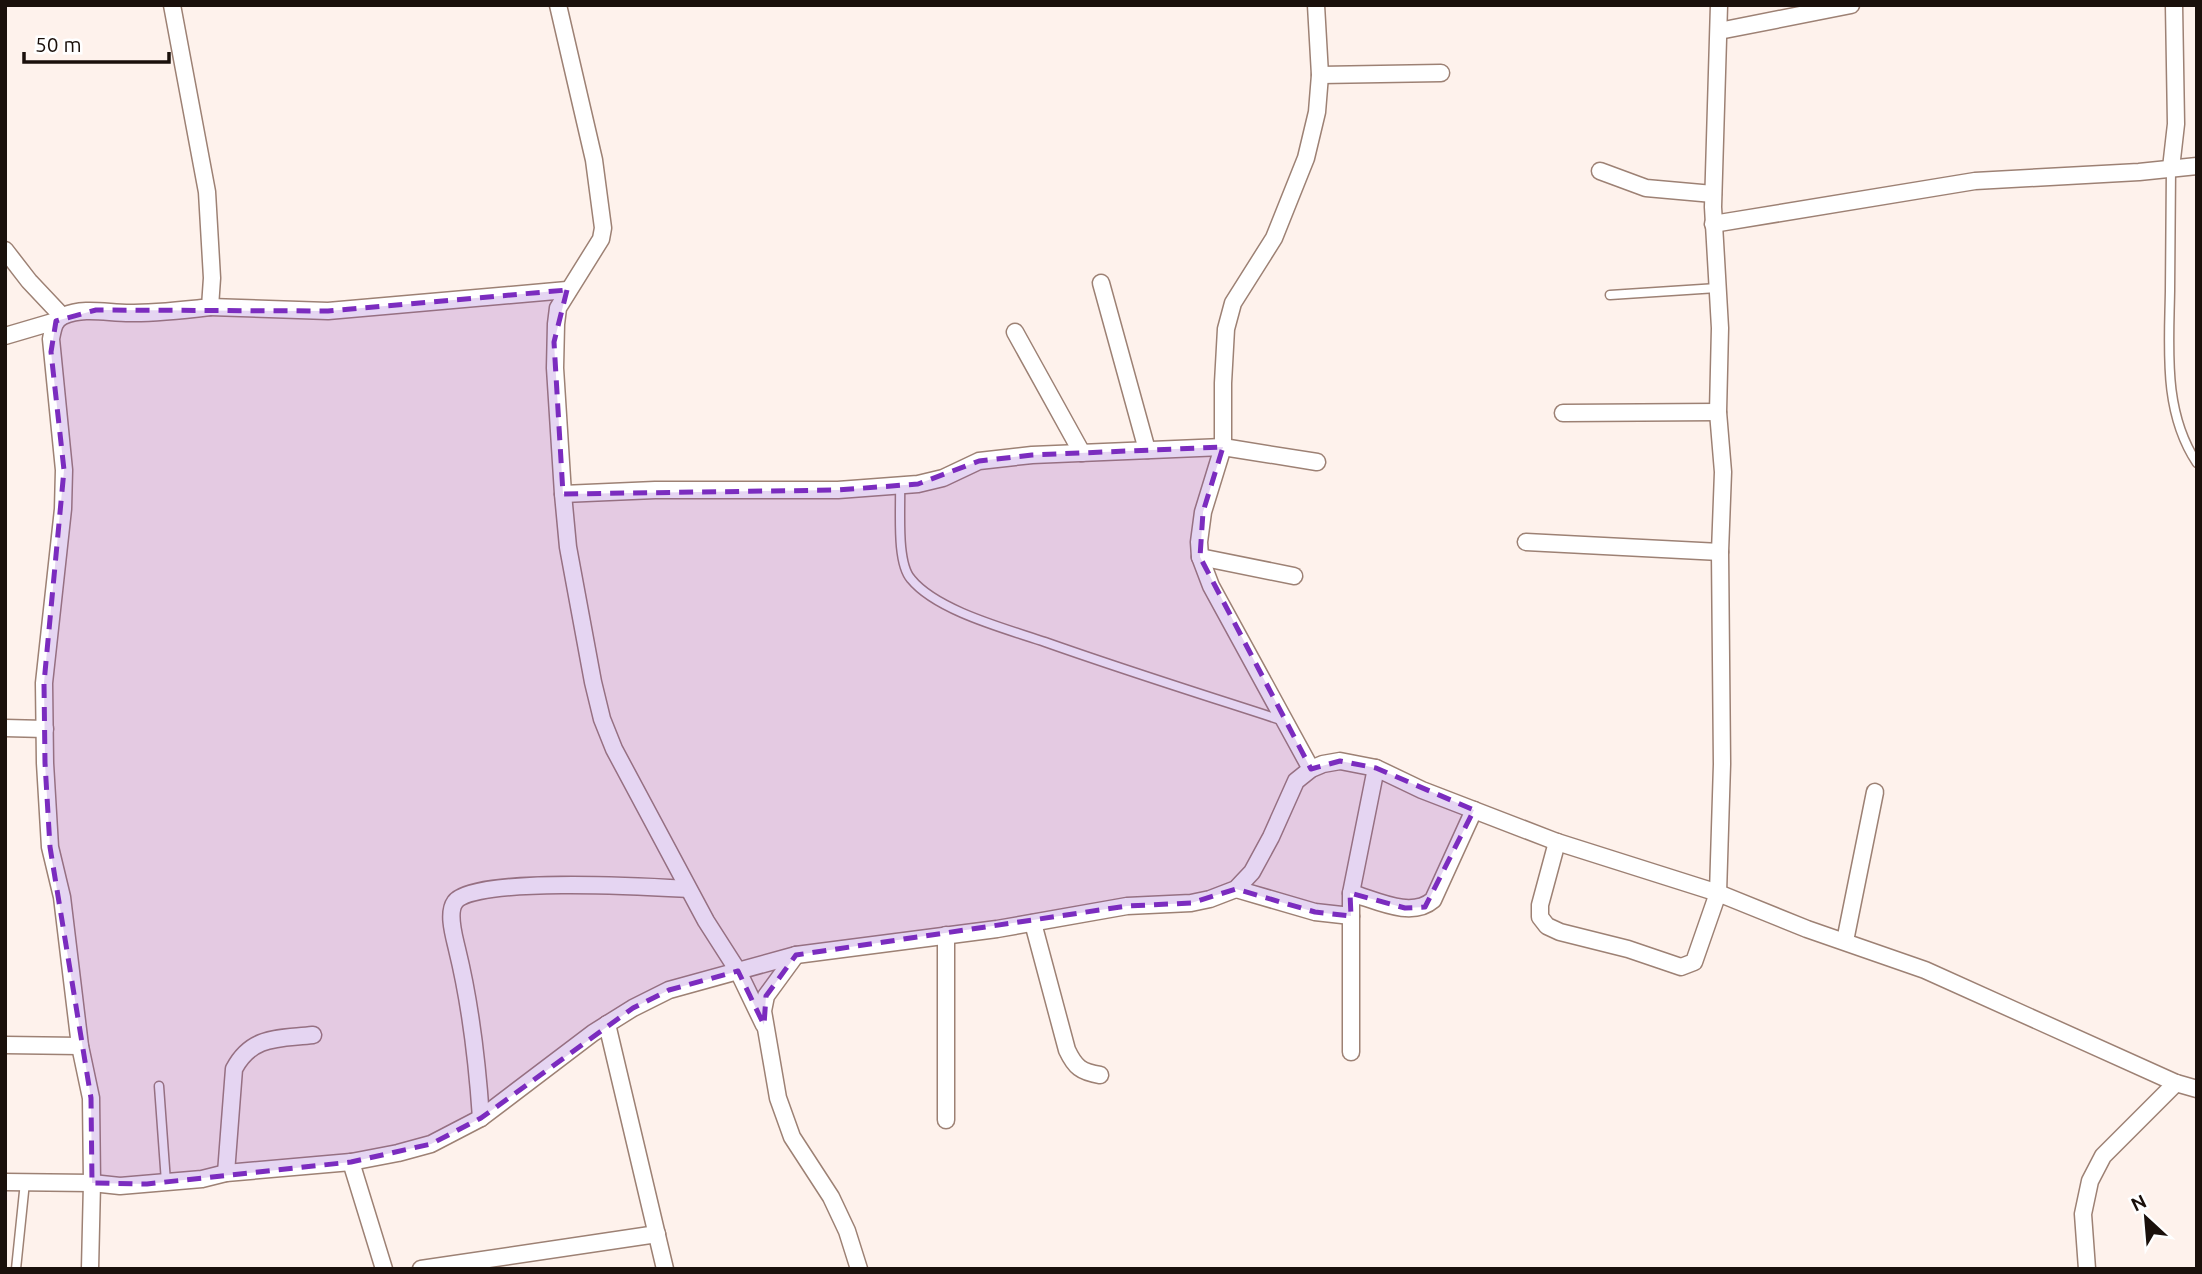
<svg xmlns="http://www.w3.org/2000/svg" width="2202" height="1274" font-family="Ubuntu,sans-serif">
  <rect width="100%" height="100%" fill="#fef2ec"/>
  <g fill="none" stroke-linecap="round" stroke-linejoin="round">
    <defs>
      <g id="lane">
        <path d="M2171,168C2171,209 2170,250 2170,291C2169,350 2163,412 2197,463"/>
        <polyline points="1610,295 1717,288"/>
        <path d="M900,485C901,509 896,562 911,579C937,611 1007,629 1045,642C1124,670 1204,695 1284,721"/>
        <polyline points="159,1086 166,1182"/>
        <polyline points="16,1269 25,1182"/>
      </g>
      <g id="street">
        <polyline points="558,5 594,160 603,228 601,239 558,308 556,324 555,368 563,494 568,547 593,682 602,719 614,749 706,921 738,971 764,1025"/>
        <polyline points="1719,31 1851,5"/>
        <polyline points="1320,75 1441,73"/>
        <polyline points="2171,168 2176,124 2174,5"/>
        <polyline points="1600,171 1646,188 1713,194"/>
        <polyline points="1713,224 1975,181 2139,172 2197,166"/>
        <polyline points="5,250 29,281 62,316"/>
        <polyline points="1101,283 1147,450"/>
        <polyline points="210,307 328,311 567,290"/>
        <polyline points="1015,332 1082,453"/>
        <polyline points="5,336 56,321"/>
        <polyline points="1563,413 1718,412"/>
        <polyline points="563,494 655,490 838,490 918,484 943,478 979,461 1032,455 1223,447 1317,462"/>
        <polyline points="1526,542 1720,552"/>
        <polyline points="1200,557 1294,576"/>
        <polyline points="5,728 45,729"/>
        <polyline points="1311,769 1211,586 1200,557 1199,542 1203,512 1223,447 1223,383 1226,329 1233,303 1274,238 1306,158 1317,112 1320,75 1316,5"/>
        <polyline points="1557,842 1540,905 1540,917 1547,926 1560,932 1628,949 1681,967 1694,962 1718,893 1722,764 1720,552 1723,472 1718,412 1720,328 1713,207 1719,5"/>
        <polyline points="1236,889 1315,912 1351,916 1351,893 1376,768"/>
        <path d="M1351,893C1376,900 1411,919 1433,900L1474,810"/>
        <polyline points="1351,916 1351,1052"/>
        <path d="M1033,923L1067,1050C1075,1067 1081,1072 1100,1075"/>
        <polyline points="946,935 946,1120"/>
        <polyline points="1845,941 1875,792"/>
        <polyline points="796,955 766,996 763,1011 778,1098 792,1137 831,1197 847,1231 859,1269"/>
        <polyline points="607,1024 665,1269"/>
        <polyline points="5,1045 80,1046"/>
        <path d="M481,1118C477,1059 471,1006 457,949C454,936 447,913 455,902C473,876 653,887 688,889"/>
        <polyline points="351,1162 384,1269"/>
        <path d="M226,1173L234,1069C252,1035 279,1039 313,1035"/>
        <polyline points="5,1182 92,1183 120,1186 202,1179 226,1173 351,1162 398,1153 431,1144 481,1118 593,1033 633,1008 669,990 796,955 997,929 1127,906 1191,903 1210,899 1236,889 1252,872 1271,837 1296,781 1311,769 1323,764 1340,761 1376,768 1422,790 1557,842 1718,893 1807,929 1925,970 2176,1083 2197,1089"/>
        <path d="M90,1269L92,1183L91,1098L80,1046L62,897L50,847L45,763L44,683L63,509L64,470L51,339C53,329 54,320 63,316C86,306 110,314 134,313C159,313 185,310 210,307L212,278L207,192L172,5"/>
        <polyline points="421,1269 657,1234"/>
        <polyline points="2087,1269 2083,1214 2090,1181 2103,1156 2176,1083"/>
      </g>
    </defs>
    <use href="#lane" stroke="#9d8174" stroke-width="11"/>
    <use href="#street" stroke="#9d8174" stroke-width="19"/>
    <use href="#lane" stroke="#fff" stroke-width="8"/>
    <use href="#street" stroke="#fff" stroke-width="16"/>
  </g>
  <path fill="#7b2cbf" fill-opacity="0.2" stroke="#7b2cbf" stroke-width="5" stroke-dasharray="14 9" stroke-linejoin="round" d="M567,290L554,342L563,494L838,490L918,484L979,461L1032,455L1223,447L1203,512L1200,557L1311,769L1340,761L1376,768L1474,810L1425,907L1405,908L1350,893L1351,916L1315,912L1236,889L1191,903L1127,906L796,955L766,996L764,1025L738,971L669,990L633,1008L481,1118L431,1144L351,1162L147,1184L92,1183L91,1098L50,847L45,763L44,683L64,470L51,352L56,321L96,310L328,311Z"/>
  <rect width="2202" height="1274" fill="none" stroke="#1a100b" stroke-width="14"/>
  <g transform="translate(2146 1218) rotate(334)" stroke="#ffffff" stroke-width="5" paint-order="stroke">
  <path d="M0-5L12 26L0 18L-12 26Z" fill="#1a100b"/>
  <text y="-10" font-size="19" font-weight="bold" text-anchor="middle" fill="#1a100b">N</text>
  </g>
  <path d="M24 52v10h145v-10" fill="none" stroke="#1a100b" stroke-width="3.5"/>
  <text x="35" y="52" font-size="21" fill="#1a100b" stroke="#ffffff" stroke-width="5" paint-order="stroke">50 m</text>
</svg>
